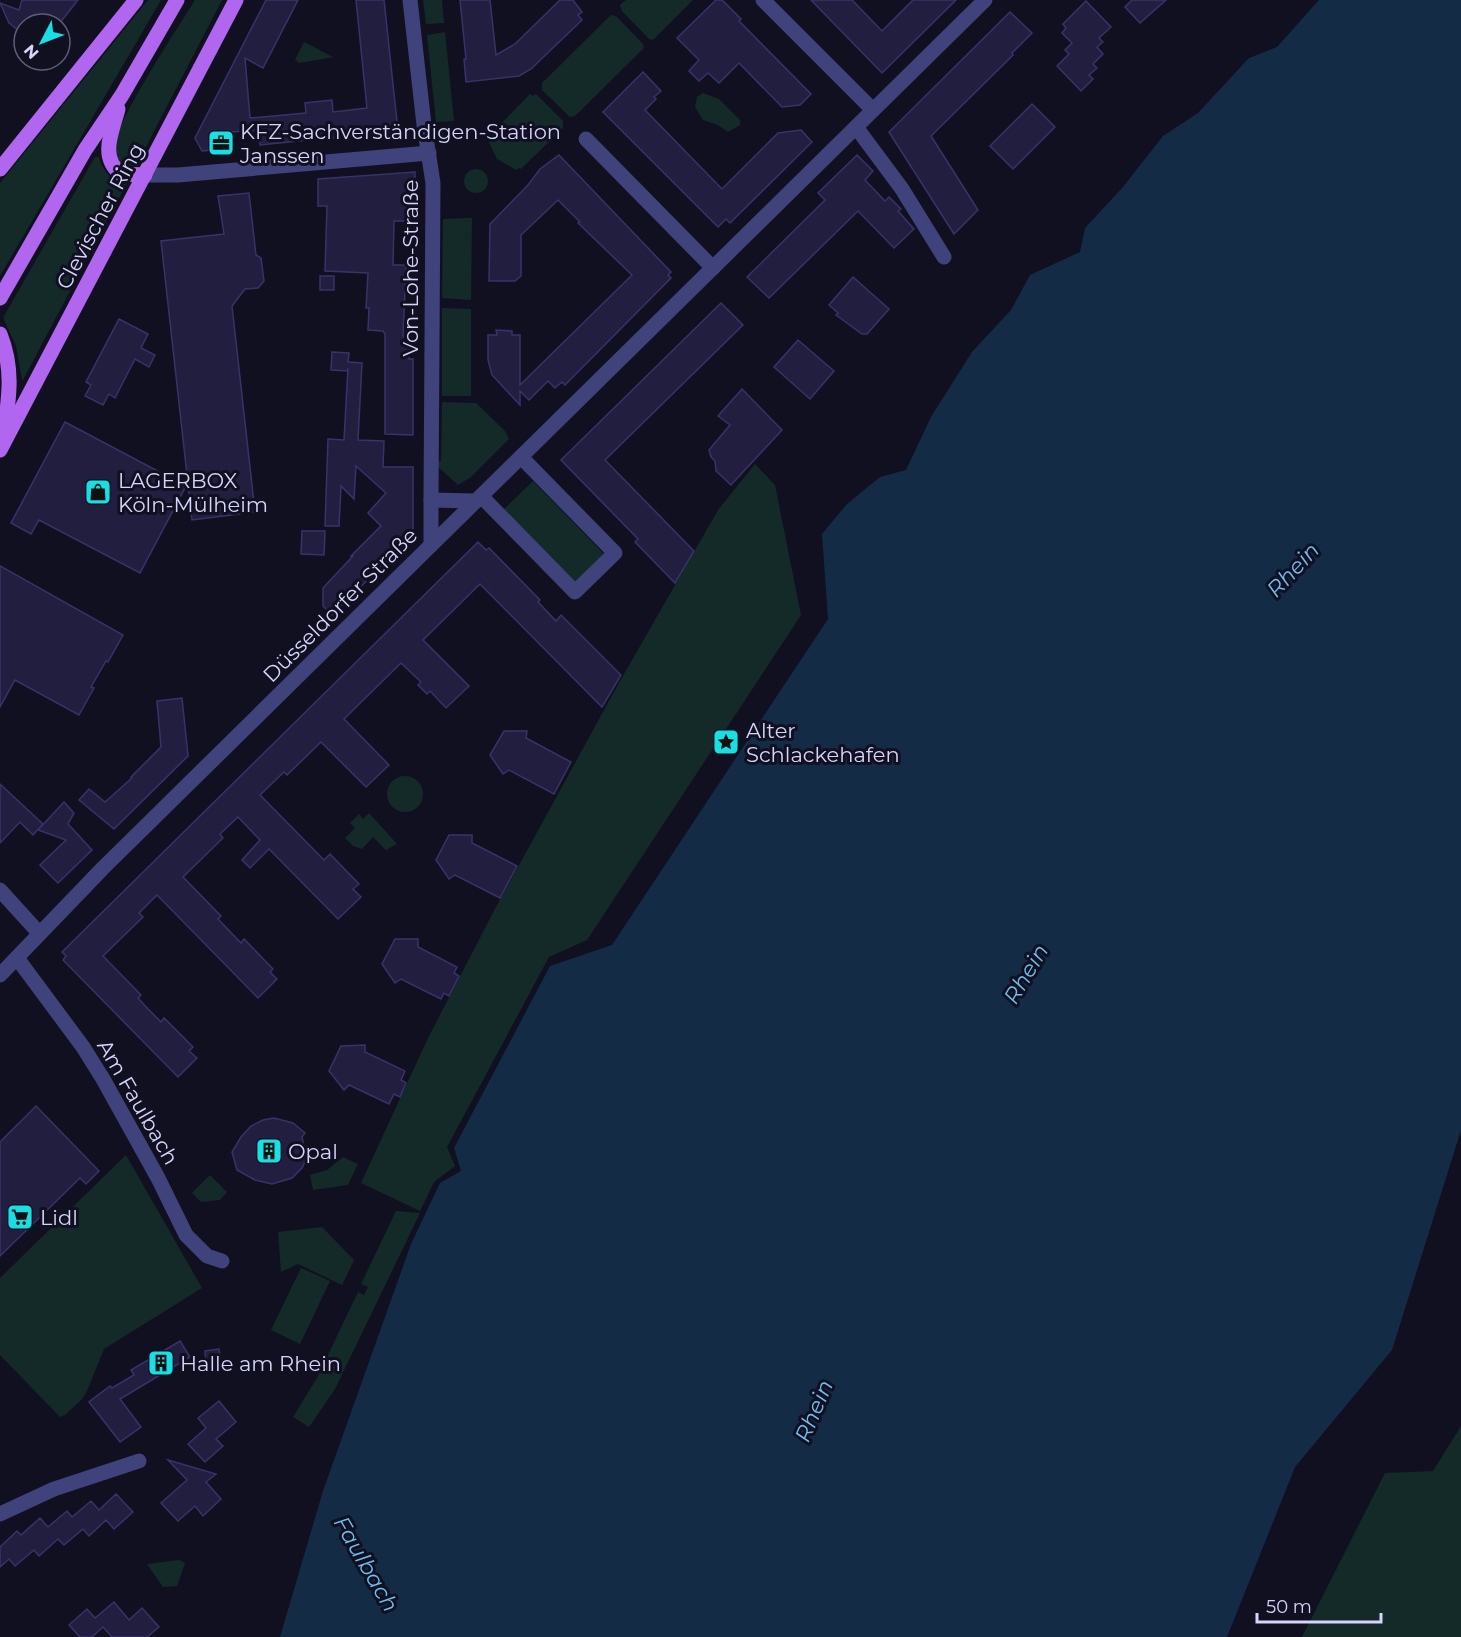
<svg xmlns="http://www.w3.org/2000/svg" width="1461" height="1637" font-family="Montserrat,sans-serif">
  <rect width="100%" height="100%" fill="#111021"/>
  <g fill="#132a28">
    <polygon points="148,0 161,0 0,276 0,183"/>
    <path d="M195,0H222L136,166L127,167C120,164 114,156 114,149C114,124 179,26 195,0Z"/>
    <polygon points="423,0 442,0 444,23 426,24"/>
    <polygon points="626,0 693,0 653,40 649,39 622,11 620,5"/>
    <polygon points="611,15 616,16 643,44 644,48 575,116 570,117 542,90 542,83"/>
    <polygon points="445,32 454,121 436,122 427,35"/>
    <polygon points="304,42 333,57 300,63 295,60"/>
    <polygon points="703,93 719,99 740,120 740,125 728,132 718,125 703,120 695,107 697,97"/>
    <polygon points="530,94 532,96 536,94 563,121 563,128 521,169 518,168 516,170 497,159 487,138"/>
    <path d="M95,157H99C103,171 111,182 127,183L23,380H22L16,346L4,320V316Z"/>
    <circle cx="476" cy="181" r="12"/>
    <polygon points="472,218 471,300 442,298 443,219"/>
    <polygon points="442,308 471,309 471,396 442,396"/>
    <polygon points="442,402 476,403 505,431 509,439 471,477 458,485 436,465 437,461 441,461"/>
    <polygon points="755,464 775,485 801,615 587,940 549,957 447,1147 455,1166 434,1182 420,1211 361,1183 428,1038 496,907 620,681 718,510"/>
    <polygon points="533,481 604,554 574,584 502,511"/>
    <circle cx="405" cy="794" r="18"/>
    <polygon points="369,813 397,844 386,850 373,837 362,849 353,846 345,838 355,828 350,823 359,814 363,819"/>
    <polygon points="126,1155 202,1288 104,1349 87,1391 82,1399 65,1415 60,1417 0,1355 0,1278"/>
    <polygon points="343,1157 358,1164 348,1185 313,1190 310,1175 327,1170"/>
    <polygon points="210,1175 227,1192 220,1200 201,1202 192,1193"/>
    <polygon points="396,1211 420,1213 335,1389 309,1427 293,1417 317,1378 358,1292 364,1295 368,1287 361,1284"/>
    <polygon points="322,1227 354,1260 342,1285 298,1264 281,1272 278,1232"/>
    <polygon points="301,1268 330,1281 300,1344 271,1330"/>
    <polygon points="1461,1426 1461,1637 1302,1637 1385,1473 1433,1471"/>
    <polygon points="179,1560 185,1563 177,1586 163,1587 147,1564"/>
  </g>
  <polygon fill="#142b46" points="1319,0 1461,0 1461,1130 1392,1350 1295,1467 1227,1637 280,1637 323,1491 411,1244 440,1183 461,1171 454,1148 550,966 612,945 828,619 822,534 846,505 880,477 906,470 931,417 972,352 1011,310 1030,275 1080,252 1085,228 1123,187 1163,136 1198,113 1249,58 1277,47"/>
  <g fill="#221e40" stroke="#393269" stroke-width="1.5">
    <polygon points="22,0 78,0 59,24 24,24 24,35 9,23 0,3 19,10"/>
    <polygon points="266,0 298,0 263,68 245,58 250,118 306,113 305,103 332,100 333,112 367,108 356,0 384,0 398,131 260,145 259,130 231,132 233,148 202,151 195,138"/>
    <polygon points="460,0 490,0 496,55 515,44 560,0 573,0 582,12 578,15 582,20 531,69 519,76 466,82 464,59 466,59"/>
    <polygon points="716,0 722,0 741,19 739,21 811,94 800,105 782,107 739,63 719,83 708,73 699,81 689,71 699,60 677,38"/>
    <polygon points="811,0 852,0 882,31 913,0 956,0 882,73"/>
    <polygon points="1132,0 1166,0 1140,23 1125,7"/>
    <polygon points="1086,1 1111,27 1099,38 1103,42 1097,47 1103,54 1093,64 1097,68 1089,75 1093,79 1081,91 1057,66 1069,54 1065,50 1072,43 1062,33 1066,28 1063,24"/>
    <polygon points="1010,12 1032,33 1012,53 1013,55 931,136 978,210 954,234 889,132"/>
    <polygon points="643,72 661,91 654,97 656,99 645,110 722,189 778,133 801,130 812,142 730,223 726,219 718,227 603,112"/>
    <polygon points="1032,104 1055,127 1013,169 990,146"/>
    <polygon points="559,155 671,272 668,275 671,278 565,385 562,382 555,388 548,381 529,400 520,391 520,405 492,375 488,360 488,335 497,335 496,330 512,331 512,335 520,335 520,385 632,275 578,223 580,222 558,200 521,235 521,276 515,281 489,281 490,224 528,185 540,169"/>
    <polygon points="857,155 873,171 865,180 885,201 889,197 901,209 898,211 914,229 894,248 858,211 769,298 747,277 825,200 818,193"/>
    <polygon points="415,172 414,221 394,221 393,265 406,265 403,336 409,336 409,359 413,359 413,435 385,434 385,334 383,331 368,330 369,308 366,308 368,273 325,271 327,206 318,206 318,179"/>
    <polygon points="249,193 256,255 261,258 264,281 258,288 245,289 232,306 255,512 192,520 161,241 224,234 218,196"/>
    <rect x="320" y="276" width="14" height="14"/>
    <polygon points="853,277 889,309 867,334 862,334 836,315 838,313 829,305"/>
    <polygon points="721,303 743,325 605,460 694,551 675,583 635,542 638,539 561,460"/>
    <polygon points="119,319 148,334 141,348 155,355 149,367 135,359 115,398 109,394 103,405 85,396 91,385 86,382"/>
    <polygon points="798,340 834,371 810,399 774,367"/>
    <polygon points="332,352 349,353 348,362 362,363 358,440 384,441 383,467 413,467 413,535 332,615 323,606 323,588 353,556 351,556 381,526 368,513 386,493 356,466 354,499 341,486 339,526 325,526 328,439 344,440 348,368 348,371 331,370"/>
    <polygon points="742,389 782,430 731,485 716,471 715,461 711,457 709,450 730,425 718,416"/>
    <polygon points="65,422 186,486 140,573 39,520 31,534 11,523"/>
    <polygon points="302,531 325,531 324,555 301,554"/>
    <polygon points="478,542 486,550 489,548 540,600 538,602 556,621 561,615 621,675 602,707 480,584 423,640 469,686 446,708 430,691 427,694 418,685 421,682 401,663 344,719 389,765 366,787 321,742 287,775 284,772 260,795 324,860 330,854 359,884 353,889 361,897 338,919 269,849 250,868 242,860 260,840 238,817 220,834 223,838 183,877 221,916 218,919 241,943 244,939 273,969 270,972 277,979 258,998 157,895 139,913 143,917 103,956 141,995 138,998 148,1009 161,1022 164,1018 193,1047 189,1051 197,1058 178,1077 63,960 66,956 62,952"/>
    <polygon points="0,566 123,635 108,662 106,661 91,687 94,688 79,715 15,680 0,707"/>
    <polygon points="182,698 188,756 114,829 79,800 89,789 105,802 132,778 131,777 161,747 157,701"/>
    <polygon points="504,731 527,731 526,738 571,762 554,794 509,770 503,774 490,755"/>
    <polygon points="0,784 43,824 33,835 20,822 0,843"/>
    <polygon points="64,802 74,813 68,824 92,850 58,883 40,865 66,840 38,830"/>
    <polygon points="449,835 472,835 472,843 517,866 500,898 455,875 449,879 436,860"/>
    <polygon points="395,939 418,939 418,947 457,967 454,973 459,976 449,996 444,993 441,999 401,979 395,983 382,964"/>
    <polygon points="365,1045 365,1052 405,1071 401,1080 406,1083 400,1097 394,1094 389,1104 349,1085 344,1090 329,1071 341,1046"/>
    <polygon points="36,1106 99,1171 86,1184 80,1178 0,1256 0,1142"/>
    <polygon points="274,1118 293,1123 305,1133 302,1137 305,1151 309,1154 302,1168 292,1178 272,1184 255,1180 237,1170 232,1152 241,1137 251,1126 263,1120"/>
    <polygon points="180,1341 190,1357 120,1399 141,1427 120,1442 89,1402 110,1386 112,1388 134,1375 131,1370"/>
    <polygon points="219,1349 221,1364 206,1366 205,1351"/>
    <polygon points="219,1401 236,1422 216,1439 223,1446 205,1462 188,1444 206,1428 198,1418"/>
    <polygon points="168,1460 216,1474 206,1482 221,1499 203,1516 195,1506 178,1521 161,1503 187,1480"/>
    <polygon points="116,1494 133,1512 114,1529 106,1520 89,1536 83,1529 64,1545 58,1539 39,1556 34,1550 15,1566 9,1559 0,1567 0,1547 17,1531 21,1535 40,1518 48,1527 67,1511 72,1517 91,1501 99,1510"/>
    <polygon points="114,1602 129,1620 142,1608 159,1627 147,1637 112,1637 103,1627 92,1637 80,1637 69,1625 87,1609 95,1618"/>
  </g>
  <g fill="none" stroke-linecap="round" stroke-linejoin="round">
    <g stroke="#3f427b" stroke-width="15">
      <polyline points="410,0 424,125 433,183 431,500 476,501"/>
      <polyline points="763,0 873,110"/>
      <polyline points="856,127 902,189 944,257"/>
      <polyline points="586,139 713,268"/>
      <polyline points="145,175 178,175 429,153"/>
      <polyline points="481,496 575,592 615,553 521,457"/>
      <polyline points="431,545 431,500"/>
      <polyline points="0,890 39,933"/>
      <polyline points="17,958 83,1047 103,1079 158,1178 186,1235 207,1256 222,1261"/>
      <polyline points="0,975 103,868 985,0"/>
      <polyline points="0,1514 54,1489 139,1461"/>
    </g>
    <g stroke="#b166f0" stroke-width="15">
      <path d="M118,109C112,132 99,157 121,174L145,175"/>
      <polyline points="0,169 136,0"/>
      <polyline points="0,298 85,150 122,95 177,0"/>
      <path d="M0,334C14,369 9,398 4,434"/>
      <polyline points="0,450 236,0"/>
    </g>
  </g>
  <defs>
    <symbol id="office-square" viewBox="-11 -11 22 22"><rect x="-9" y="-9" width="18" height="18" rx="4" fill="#17dfe3" stroke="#111021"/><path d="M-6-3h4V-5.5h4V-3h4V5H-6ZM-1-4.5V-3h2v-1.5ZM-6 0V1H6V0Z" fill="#111"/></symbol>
    <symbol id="shop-square" viewBox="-11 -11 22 22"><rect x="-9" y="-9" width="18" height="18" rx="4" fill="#17dfe3" stroke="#111021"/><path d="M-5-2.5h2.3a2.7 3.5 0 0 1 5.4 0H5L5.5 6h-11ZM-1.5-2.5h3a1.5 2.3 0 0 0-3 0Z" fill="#111"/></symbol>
    <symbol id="sight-square" viewBox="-11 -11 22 22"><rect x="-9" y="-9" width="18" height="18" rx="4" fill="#17dfe3" stroke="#111021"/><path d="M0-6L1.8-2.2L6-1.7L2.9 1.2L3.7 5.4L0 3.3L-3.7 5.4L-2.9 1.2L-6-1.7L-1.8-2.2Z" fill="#111"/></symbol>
    <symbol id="building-square" viewBox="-11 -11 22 22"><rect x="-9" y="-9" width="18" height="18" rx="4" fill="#17dfe3" stroke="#111021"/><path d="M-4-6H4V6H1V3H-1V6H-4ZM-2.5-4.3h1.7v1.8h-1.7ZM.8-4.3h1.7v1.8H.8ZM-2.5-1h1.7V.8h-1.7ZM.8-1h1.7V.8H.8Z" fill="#111"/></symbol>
    <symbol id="supermarket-square" viewBox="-11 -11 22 22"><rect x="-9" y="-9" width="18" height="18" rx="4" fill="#17dfe3" stroke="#111021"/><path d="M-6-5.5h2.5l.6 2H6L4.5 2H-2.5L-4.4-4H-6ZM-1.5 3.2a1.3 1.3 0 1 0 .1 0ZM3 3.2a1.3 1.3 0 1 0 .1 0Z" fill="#111"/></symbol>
  </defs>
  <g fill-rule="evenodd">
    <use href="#office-square" x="206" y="128" width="30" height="30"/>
    <use href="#shop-square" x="83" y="477" width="30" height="30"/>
    <use href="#sight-square" x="711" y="727" width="30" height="30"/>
    <use href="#building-square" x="254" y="1136" width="30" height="30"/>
    <use href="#supermarket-square" x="5" y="1202" width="30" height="30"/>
    <use href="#building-square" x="146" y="1348" width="30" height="30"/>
  </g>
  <g text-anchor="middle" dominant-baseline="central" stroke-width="6" stroke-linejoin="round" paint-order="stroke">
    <g font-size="21" fill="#d5d4fb" stroke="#111021" text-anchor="start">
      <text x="240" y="131">KFZ-Sachverständigen-Station<tspan x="240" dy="24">Janssen</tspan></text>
      <text x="118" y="480">LAGERBOX<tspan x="118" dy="24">Köln-Mülheim</tspan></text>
      <text x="746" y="730">Alter<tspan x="746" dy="24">Schlackehafen</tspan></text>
      <text x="288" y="1151">Opal</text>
      <text x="40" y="1217">Lidl</text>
      <text x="180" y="1363">Halle am Rhein</text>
    </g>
    <g font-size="21" fill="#d5d4fb" stroke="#111021">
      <text transform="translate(100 216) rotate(-62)">Clevischer Ring</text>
      <text transform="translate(410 268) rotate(-90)">Von-Lohe-Straße</text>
      <text transform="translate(340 605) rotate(-45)">Düsseldorfer Straße</text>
      <text transform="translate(138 1102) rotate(60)">Am Faulbach</text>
    </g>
    <g font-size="22" font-style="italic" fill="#6cbdf0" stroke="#111021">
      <text transform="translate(1293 570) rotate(-47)">Rhein</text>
      <text transform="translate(1026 974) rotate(-59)">Rhein</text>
      <text transform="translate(814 1411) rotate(-67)">Rhein</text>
      <text transform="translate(366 1564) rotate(60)">Faulbach</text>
    </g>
  </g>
  <g transform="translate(42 42) rotate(228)"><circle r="28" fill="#111021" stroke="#5f5e78" stroke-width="1.5"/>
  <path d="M0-4.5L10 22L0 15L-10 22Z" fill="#17dfe3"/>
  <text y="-9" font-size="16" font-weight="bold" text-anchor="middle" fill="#d5d4fb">N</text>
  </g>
  <path d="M1257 1613v9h124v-9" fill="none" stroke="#d5d4fb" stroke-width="3"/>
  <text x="1266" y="1613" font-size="18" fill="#d5d4fb" stroke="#111021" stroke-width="4.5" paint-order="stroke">50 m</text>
</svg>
